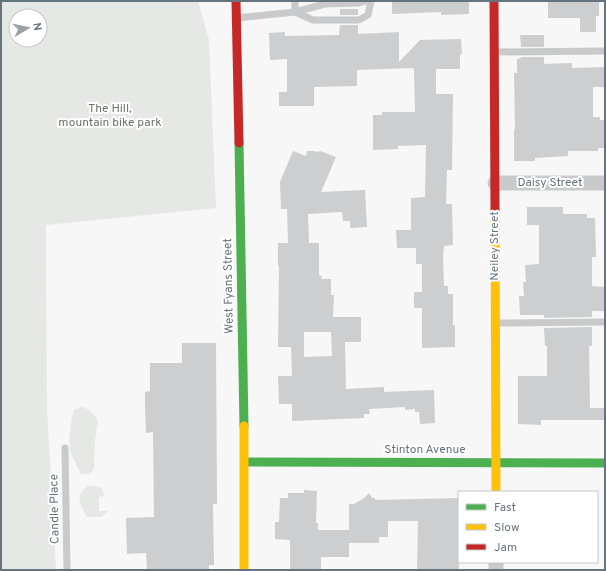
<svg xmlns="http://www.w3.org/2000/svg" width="606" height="571" font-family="Overpass,sans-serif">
  <rect width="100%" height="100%" fill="#f7f7f7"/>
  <g fill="#e6e8e5" fill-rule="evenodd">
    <path d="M1,1H198L209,40L216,208L46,225L47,408L56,570H1ZM16,16H40V40H16Z"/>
    <path d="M80,407C89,408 93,413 98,421L95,440L94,469L90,474H81L71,454L69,440L72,416L74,410Z"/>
    <path d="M88,486H95L102,488L104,496L99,497V511H108L101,517H87C80,505 74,495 88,486Z"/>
  </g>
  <g fill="#cdcecf" fill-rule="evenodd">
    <polygon points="392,1 469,1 469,14 441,15 441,12 392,14"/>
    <polygon points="548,1 599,1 599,16 596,16 596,32 580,32 580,18 548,18"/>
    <rect x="340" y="9" width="18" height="6"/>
    <polygon points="340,25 358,25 358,34 399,32 399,62 420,40 461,39 462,55 460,54 460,69 436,69 436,94 453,94 452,170 447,170 446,204 452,204 453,245 444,246 443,258 444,286 448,286 448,294 453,294 453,325 455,325 455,347 422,348 422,308 414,308 414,292 422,292 422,264 416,264 416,248 397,248 396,230 411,230 411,198 425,197 426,145 398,146 398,149 373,150 373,115 382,115 382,112 415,112 414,70 413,68 357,70 357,86 314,87 314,106 279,106 279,92 287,92 287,59 270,60 269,33 285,32 285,36 339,35"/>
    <polygon points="520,35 544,35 544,47 521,47"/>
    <polygon points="521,57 544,57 544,64 572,63 572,68 605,67 605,87 593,87 593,117 600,117 600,120 605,120 605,148 598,148 598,151 568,151 568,156 535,158 535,161 514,161 514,129 515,129 514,73 517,73 517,59 521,58"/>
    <path d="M293,151L306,156L307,151H314L318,152L320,151L336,157L321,192L365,190L367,227L350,228V221H343L342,212L308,214L309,243H319V275L322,276L321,279H331V295H334L333,317H361V342H345L346,389L384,387V392L434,390L435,423L420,424L419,412H415V409L405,410V407L369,409L370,414H364V418L292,421V404H279L278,376H292L291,347H278L279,266H278V243H288L287,209H281L280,182ZM304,332H331L332,356L304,357Z"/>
    <polygon points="527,207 563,207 563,214 587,214 587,218 595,218 596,254 596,257 592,257 592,286 605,287 605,311 592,311 592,317 544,318 544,315 520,315 519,296 524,296 523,282 526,282 525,265 539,264 539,225 527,225"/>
    <polygon points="592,327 592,346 589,346 590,408 605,408 605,420 541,420 541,425 518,424 518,376 547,376 547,346 545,346 544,328"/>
    <polygon points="182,343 216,343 217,504 213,504 214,565 209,565 209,570 147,570 146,553 127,554 126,518 154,517 153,432 146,433 145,407 145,392 150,391 150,363 182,363"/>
    <polygon points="304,490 317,491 316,523 318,523 318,530 349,530 349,504 354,504 364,498 369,493 372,498 375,498 375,500 459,498 459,570 417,570 418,521 388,521 388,537 379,537 379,543 349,543 349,557 321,557 321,570 290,570 290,540 275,539 275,522 279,522 280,498 288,498 288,493 304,493"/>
  </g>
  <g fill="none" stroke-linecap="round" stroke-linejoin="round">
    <g stroke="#c8cacb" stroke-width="7">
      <polyline points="295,1 295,12 325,4 359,3 365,1"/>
      <polyline points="237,18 295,12 313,20 359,20 368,15 371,1"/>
      <polyline points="496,52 605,51"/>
      <polyline points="497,323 605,322"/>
      <polyline points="65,448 67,570"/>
    </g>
    <g stroke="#c8cacb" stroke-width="15">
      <polyline points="495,183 605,183"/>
      <polyline points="496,570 496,562"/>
    </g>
    <g stroke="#4caf50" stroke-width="9">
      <polyline points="239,143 244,426"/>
      <polyline points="245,462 605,463"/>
    </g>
    <g stroke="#ffc107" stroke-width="9">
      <polyline points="495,210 496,492"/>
      <polyline points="244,570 244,426"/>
    </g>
    <g stroke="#c62828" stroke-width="9">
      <polyline points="236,1 239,143"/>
      <polyline points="494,1 495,210"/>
    </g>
  </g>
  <g text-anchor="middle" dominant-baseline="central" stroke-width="4" stroke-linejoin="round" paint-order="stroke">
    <g font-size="12" fill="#687665" stroke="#fff">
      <text x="110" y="109">The Hill,<tspan x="110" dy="14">mountain bike park</tspan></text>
    </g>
    <g font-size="12" fill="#66747d" stroke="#fff">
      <text x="550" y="183">Daisy Street</text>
      <text transform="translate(495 246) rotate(-90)">Neiley Street</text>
      <text transform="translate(229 286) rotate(-91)">West Fyans Street</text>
      <text x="425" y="450">Stinton Avenue</text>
      <text transform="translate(55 509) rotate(-91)">Candle Place</text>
    </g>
  </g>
  <rect width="606" height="571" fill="none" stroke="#66747d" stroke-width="4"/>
  <rect x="458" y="491" width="140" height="72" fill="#ffffff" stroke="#c2c7cb"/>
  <rect x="466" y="504" width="20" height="6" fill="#4caf50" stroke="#c2c7cb"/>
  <text x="494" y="511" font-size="12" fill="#66747d">Fast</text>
  <rect x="466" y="524" width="20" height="6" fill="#ffc107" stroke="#c2c7cb"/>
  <text x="494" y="531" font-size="12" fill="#66747d">Slow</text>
  <rect x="466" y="544" width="20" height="6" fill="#c62828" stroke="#c2c7cb"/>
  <text x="494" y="551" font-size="12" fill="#66747d">Jam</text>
  <g transform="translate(28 28) rotate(81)"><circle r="19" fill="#ffffff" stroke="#c2c7cb"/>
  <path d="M0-3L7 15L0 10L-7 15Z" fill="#99a2a8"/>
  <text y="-6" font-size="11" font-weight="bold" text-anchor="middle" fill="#66747d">N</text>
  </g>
</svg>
